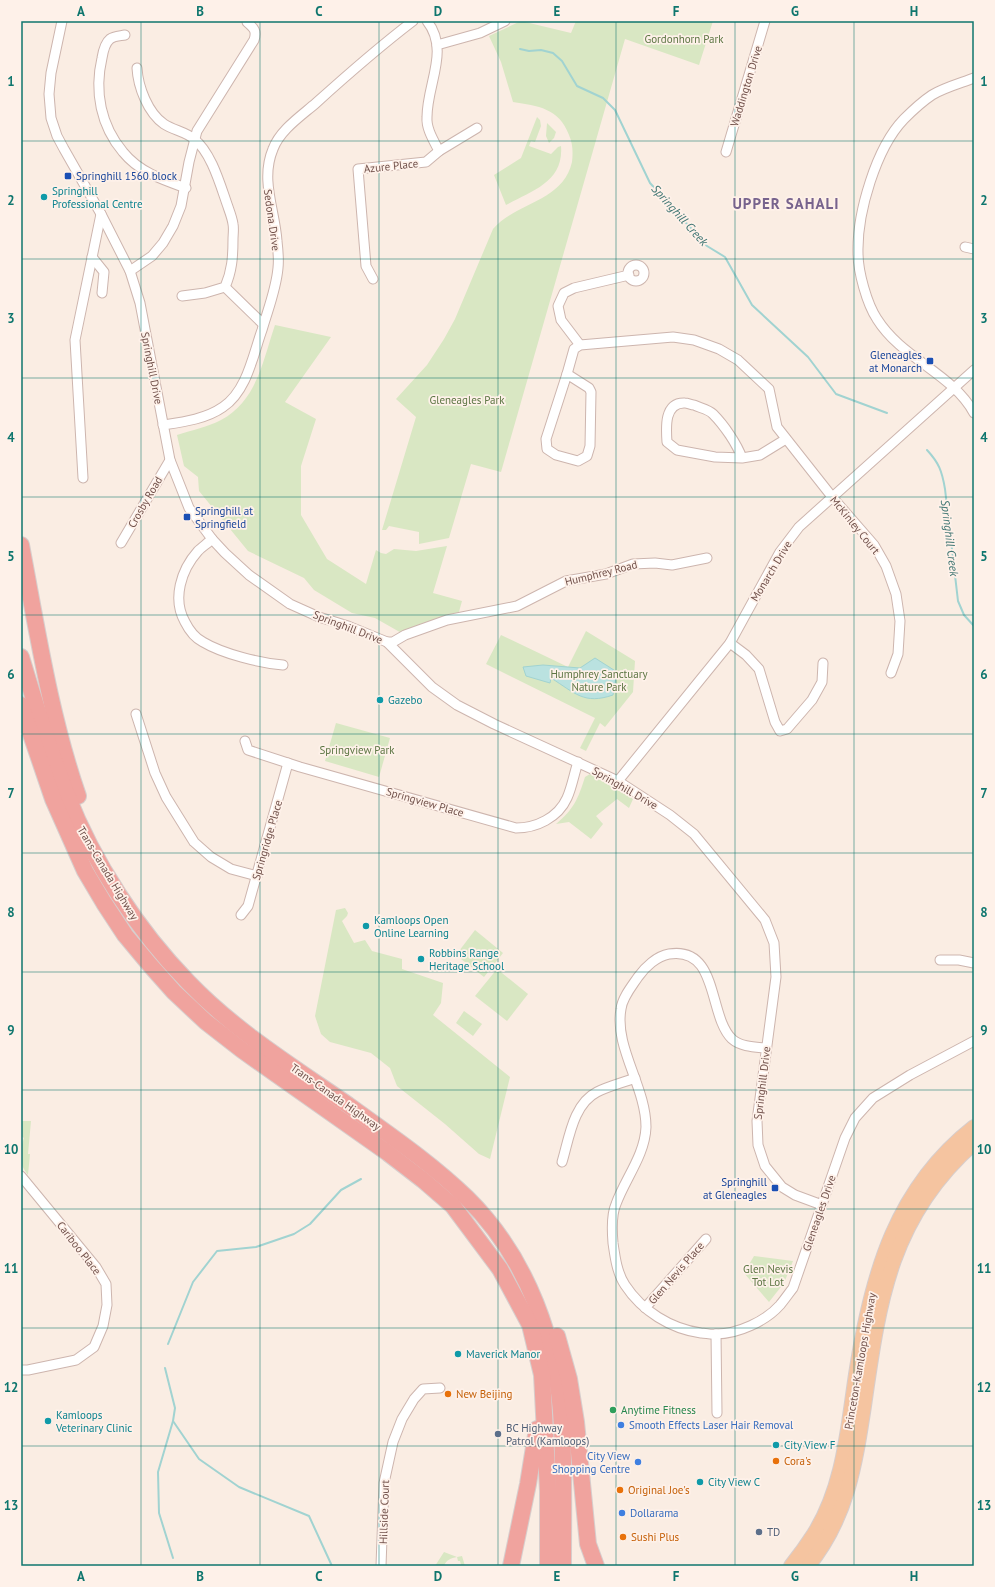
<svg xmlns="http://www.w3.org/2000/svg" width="995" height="1587" font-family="'PT Sans',sans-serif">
  <rect width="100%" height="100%" fill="#faede3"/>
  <g fill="#d9e7c3">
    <path d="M521,21L571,33L576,21H713L699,65L625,39L501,472L471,464L449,538L419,544V532L389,526L386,530H382L416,417L396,399L427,365L444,339L455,319L493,229C516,202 563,202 572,162C573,153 573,144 569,135C559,108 538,106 513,102L501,62L489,36Z"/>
    <path d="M537,117L540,120L541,126L535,142L531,141L529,146L551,154L558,147L561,146C564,182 532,191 506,205L494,175L521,158Z"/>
    <polygon points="547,123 556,132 554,138 549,143 546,136"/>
    <path d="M275,325L331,337L285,402L316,419L301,466V515L327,559L366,584L376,550L381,553L386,554L394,549L416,551L447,546L433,593L462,601L457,619L405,635L375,618L352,613L314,590L304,578L248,551L199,491L198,477L184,466L177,435C192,430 208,427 221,420C257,401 263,360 275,325Z"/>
    <polygon points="586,631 635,661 633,692 605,727 600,723 586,751 580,748 595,718 486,664 501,635 568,667"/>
    <polygon points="336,723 390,738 379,777 325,761"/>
    <path d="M590,774L633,799L629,808L617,799L596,816L603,824L591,839L569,822L556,824C574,809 578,799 585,777Z"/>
    <polygon points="345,908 348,913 347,916 342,921 354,943 365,940 372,951 402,959 402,969 443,983 441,1003 433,1015 510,1077 490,1159 479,1154 445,1124 397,1086 390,1068 371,1053 330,1042 321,1034 315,1016 336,910"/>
    <polygon points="475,930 503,953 484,977 456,955"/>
    <polygon points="497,969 528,994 507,1021 475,996"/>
    <polygon points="464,1011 482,1024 473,1036 456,1023"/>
    <path d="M21,1121H31L28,1154H30L28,1175C18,1162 19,1153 24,1138L21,1136Z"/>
    <polygon points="754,1256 793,1261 784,1283 769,1302 744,1273"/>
    <path d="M444,1552L457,1557L462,1556L465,1566H459L461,1565L460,1561H458L457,1557C451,1558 446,1560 444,1566H435Z"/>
  </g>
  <path fill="#bae2e0" stroke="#a1d3d1" d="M595,658L617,672L613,695C584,705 575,693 551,678L550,683L526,676L523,667L543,665L580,668Z"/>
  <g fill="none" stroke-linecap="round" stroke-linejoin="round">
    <g stroke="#a1d3d1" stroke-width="2">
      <polyline points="520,49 529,51 541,50 553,53 562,61 577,86 603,98 615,110 650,183 707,246 725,257 752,305 808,357 836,394 887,413"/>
      <path d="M927,450C939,463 942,471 945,489L958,601L964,615L974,626"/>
      <polyline points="168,1344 193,1282 217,1251 256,1247 294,1234 310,1224 341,1190 361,1179"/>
      <polyline points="165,1368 175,1408 173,1421 158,1472 159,1513 173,1558"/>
      <polyline points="173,1421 199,1459 239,1487 309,1516 332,1566"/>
    </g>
    <defs>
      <g id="street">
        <polyline points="62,21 51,73 49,94 51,118 57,136 64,149 101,214 130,271 140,303 170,460 189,508 212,539 225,553 249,575 290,604 319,617 348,626 387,642 432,687 457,705 494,724 618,781 670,815 694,834 765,920 774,943 776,977 757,1121 758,1145 765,1166 782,1187 795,1195 822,1205"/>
        <path d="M427,21C450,50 427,84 427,117C426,129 434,141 439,151"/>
        <path d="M125,35C120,36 114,36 110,39C105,43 103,52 102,58C94,92 101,126 123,152C139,172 163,180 186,188"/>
        <polyline points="437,45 480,33 505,21"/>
        <path d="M137,68C138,87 148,113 164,124C173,130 186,132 194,139C211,152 220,184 227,204C229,210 232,217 233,224C234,229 233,235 233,239C233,257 232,271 225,287L205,293L182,296"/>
        <path d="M974,78C961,83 943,88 932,95C923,101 912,111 904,119C876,148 857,213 858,253C858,272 867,304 877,319C902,359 952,373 974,413"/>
        <polyline points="726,152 765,21"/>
        <polyline points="965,247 974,249"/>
        <polyline points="92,257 104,272 102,293"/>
        <circle cx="636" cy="273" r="8"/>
        <path d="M130,271L152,256L163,243L173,226L181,206L189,162L197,131L254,40C257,31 254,28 247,22"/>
        <polyline points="373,279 366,266 358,169 426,162 439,151 477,128"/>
        <polyline points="225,287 263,324"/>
        <polyline points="580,345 561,320 558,306 564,293 574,288 629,275"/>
        <polyline points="567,374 574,349 580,345 673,337 694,340 719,349 738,360 769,389 777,427 833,498 874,545 886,566 896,594 900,621 898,654 891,673"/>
        <polygon points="567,374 589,388 591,392 590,446 587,456 578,461 556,455 547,449 546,439"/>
        <path d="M163,425C183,422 206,419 223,407C247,391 253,355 262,330C268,309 276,290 278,268C279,260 278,250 277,241C275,210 260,180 273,149C280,130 301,116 316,103C347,75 379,47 413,21"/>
        <path d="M742,458L715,457L677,450L667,442C666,428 664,402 685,403C688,403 691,405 694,405C700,408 708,409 713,414C724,425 737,444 742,458L760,455L786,439"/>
        <polyline points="83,478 75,340 101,214"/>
        <path d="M212,539C208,543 202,547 198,551C181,570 172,599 185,622C189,630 195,638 203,642C223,654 260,663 283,665"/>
        <polyline points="121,543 170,460"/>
        <polyline points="387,642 393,642 405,635 447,620 517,606 566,581 606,574 633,564 655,563 672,565 707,558"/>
        <polyline points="730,643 746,655 759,669 775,722 780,731 787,729 812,700 822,682 823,663"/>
        <polyline points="136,714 155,773 166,797 194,842 211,857 231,869 257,876"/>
        <path d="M245,741L248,750L300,767L516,828C536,828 558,818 567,798C572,787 574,774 578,762"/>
        <polyline points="618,781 730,643 780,552 799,527 974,370"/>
        <polyline points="241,915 248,906 288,763"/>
        <polyline points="940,960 959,960 974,963"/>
        <path d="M766,1048C755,1047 741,1047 732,1039C708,1016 719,946 669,954C657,956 645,967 638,977C632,986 622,998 621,1009C614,1047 646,1087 646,1127C645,1155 625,1179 616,1204C611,1215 612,1231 613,1243C615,1257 617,1273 625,1285C642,1311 671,1329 701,1333C706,1333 711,1335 716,1334C738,1334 766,1321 780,1305C785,1299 789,1293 793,1288L845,1138L855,1118L873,1098L910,1075L974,1041"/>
        <path d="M562,1162C569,1139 573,1104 597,1092C609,1086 622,1083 635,1078"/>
        <polyline points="21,1176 96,1267 106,1284 107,1305 103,1326 94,1347 76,1360 28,1370 21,1370"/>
        <polyline points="645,1308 706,1239"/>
        <polyline points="716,1334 717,1413"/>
        <polyline points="381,1566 384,1483 393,1442 402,1419 414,1399 423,1389 440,1388"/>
      </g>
      <g id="primary">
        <path d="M791,1566C799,1556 807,1545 814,1534C845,1485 848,1424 857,1368C872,1274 896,1188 974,1127"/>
        <path d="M808,1566C847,1518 855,1465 864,1406C879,1301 890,1217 974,1143"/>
      </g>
      <g id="highway">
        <path d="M21,545C37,629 50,715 78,796"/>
        <path d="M21,657C35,703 49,750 67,795C93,862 138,931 188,982C235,1031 293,1067 348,1105C388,1134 431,1163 467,1198C527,1257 558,1342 562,1426C564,1472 563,1519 563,1566"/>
        <polyline points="21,705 53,799 85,871 104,903 125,935 150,965 174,992 206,1022 242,1050 388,1153 423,1180 453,1206 500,1269 530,1325 542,1375 548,1491 548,1566"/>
        <polyline points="557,1336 569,1379 576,1422 588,1544 596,1566"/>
        <polyline points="511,1566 528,1484 537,1429"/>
      </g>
    </defs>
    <use href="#street" stroke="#cdb5ae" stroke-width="11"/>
    <use href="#primary" stroke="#d7cecd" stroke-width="16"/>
    <use href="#highway" stroke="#d7cecd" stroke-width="18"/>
    <use href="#street" stroke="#fff" stroke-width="9"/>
    <use href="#primary" stroke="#f5c4a0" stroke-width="14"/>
    <use href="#highway" stroke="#f0a39e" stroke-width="16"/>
  </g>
  <path fill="none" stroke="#0f766e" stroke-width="1" stroke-opacity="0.55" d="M141,21V1566M260,21V1566M379,21V1566M498,21V1566M616,21V1566M735,21V1566M854,21V1566M21,141H974M21,259H974M21,378H974M21,497H974M21,615H974M21,734H974M21,853H974M21,972H974M21,1090H974M21,1209H974M21,1328H974M21,1446H974"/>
  <g fill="#1a4fb4" stroke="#fef1e9" stroke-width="1.5">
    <rect x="64" y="172" width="8" height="8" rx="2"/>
    <rect x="926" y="357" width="8" height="8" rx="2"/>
    <rect x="183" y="513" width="8" height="8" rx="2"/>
    <rect x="771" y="1184" width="8" height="8" rx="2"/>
  </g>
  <g fill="#0f9aa8" stroke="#fef1e9" stroke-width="1.5">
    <circle cx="44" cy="197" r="4"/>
    <circle cx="380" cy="700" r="4"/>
    <circle cx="366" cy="926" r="4"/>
    <circle cx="421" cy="959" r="4"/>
    <circle cx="458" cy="1354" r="4"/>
    <circle cx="48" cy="1421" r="4"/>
    <circle cx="776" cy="1445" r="4"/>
    <circle cx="700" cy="1482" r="4"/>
  </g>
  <g fill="#e8710a" stroke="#fef1e9" stroke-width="1.5">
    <circle cx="448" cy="1394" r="4"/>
    <circle cx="776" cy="1461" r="4"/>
    <circle cx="620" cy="1490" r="4"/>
    <circle cx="623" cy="1537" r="4"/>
  </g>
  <circle fill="#2e9e5b" stroke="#fef1e9" stroke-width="1.5" cx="613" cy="1410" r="4"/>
  <g fill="#3f7fe0" stroke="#fef1e9" stroke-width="1.5">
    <circle cx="621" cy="1425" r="4"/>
    <circle cx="638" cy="1462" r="4"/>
    <circle cx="622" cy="1513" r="4"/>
  </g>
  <g fill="#5c6f8a" stroke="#fef1e9" stroke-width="1.5">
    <circle cx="498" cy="1434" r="4"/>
    <circle cx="759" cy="1532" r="4"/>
  </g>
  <g text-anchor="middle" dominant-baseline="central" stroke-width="3.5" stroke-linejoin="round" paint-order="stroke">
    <g font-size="11" fill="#5d7644" stroke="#fef1e9">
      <text x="684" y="39">Gordonhorn Park</text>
      <text x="467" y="400">Gleneagles Park</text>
      <text x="599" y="674">Humphrey Sanctuary<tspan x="599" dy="13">Nature Park</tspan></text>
      <text x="357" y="750">Springview Park</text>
      <text x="768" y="1269">Glen Nevis<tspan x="768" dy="13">Tot Lot</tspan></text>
    </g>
    <g font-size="11" fill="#71514b" stroke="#fef1e9">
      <text transform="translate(746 86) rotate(-73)">Waddington Drive</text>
      <text transform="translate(391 166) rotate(-6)">Azure Place</text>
      <text transform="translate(272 220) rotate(82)">Sedona Drive</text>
      <text transform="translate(152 368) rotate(79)">Springhill Drive</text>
      <text transform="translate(145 502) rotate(-60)">Crosby Road</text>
      <text transform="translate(855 525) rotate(51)">McKinley Court</text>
      <text transform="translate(771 571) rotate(-59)">Monarch Drive</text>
      <text transform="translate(601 573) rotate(-14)">Humphrey Road</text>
      <text transform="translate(348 627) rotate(21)">Springhill Drive</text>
      <text transform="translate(625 788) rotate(30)">Springhill Drive</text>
      <text transform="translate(425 802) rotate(16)">Springview Place</text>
      <text transform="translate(267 840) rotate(-74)">Springridge Place</text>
      <text transform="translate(108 873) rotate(59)">Trans-Canada Highway</text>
      <text transform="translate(762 1083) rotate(-83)">Springhill Drive</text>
      <text transform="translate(336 1097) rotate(35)">Trans-Canada Highway</text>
      <text transform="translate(819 1213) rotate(-71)">Gleneagles Drive</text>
      <text transform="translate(79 1248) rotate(52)">Cariboo Place</text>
      <text transform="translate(676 1273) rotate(-49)">Glen Nevis Place</text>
      <text transform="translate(860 1361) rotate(-80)">Princeton-Kamloops Highway</text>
      <text transform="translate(384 1512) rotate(-88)">Hillside Court</text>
    </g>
    <g font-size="11" fill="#164399" stroke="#fef1e9" text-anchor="start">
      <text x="76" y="176">Springhill 1560 block</text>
      <text x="922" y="355" text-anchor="end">Gleneagles<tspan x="922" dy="13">at Monarch</tspan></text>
      <text x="195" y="511">Springhill at<tspan x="195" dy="13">Springfield</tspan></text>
      <text x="767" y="1182" text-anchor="end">Springhill<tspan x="767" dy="13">at Gleneagles</tspan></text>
    </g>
    <g font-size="11" fill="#0d838f" stroke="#fef1e9" text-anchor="start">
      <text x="52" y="191">Springhill<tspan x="52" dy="13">Professional Centre</tspan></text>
      <text x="388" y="700">Gazebo</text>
      <text x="374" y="920">Kamloops Open<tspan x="374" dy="13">Online Learning</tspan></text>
      <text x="429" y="953">Robbins Range<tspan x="429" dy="13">Heritage School</tspan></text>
      <text x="466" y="1354">Maverick Manor</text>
      <text x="56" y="1415">Kamloops<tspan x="56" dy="13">Veterinary Clinic</tspan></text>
      <text x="784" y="1445">City View F</text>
      <text x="708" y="1482">City View C</text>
    </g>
    <g font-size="11" fill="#c56008" stroke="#fef1e9" text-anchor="start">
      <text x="456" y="1394">New Beijing</text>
      <text x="784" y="1461">Cora's</text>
      <text x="628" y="1490">Original Joe's</text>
      <text x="631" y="1537">Sushi Plus</text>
    </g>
    <g font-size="11" fill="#27864d" stroke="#fef1e9" text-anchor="start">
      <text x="621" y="1410">Anytime Fitness</text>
    </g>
    <g font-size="11" fill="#366cbe" stroke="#fef1e9" text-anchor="start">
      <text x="629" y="1425">Smooth Effects Laser Hair Removal</text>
      <text x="630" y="1456" text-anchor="end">City View<tspan x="630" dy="13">Shopping Centre</tspan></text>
      <text x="630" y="1513">Dollarama</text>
    </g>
    <g font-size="11" fill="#4e5e75" stroke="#fef1e9" text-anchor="start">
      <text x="506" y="1428">BC Highway<tspan x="506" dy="13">Patrol (Kamloops)</tspan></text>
      <text x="767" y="1532">TD</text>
    </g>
    <g font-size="12" font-style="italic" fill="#407673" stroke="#fef1e9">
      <text transform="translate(680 215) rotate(48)">Springhill Creek</text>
      <text transform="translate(950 538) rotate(83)">Springhill Creek</text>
    </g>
    <g font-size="15" font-weight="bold" letter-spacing="1" fill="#77638d" stroke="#fef1e9">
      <text x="786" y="203">UPPER SAHALI</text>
    </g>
  </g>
  <rect width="995" height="1587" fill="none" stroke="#fef1e9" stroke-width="44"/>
  <rect x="22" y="22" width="951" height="1543" fill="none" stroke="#0f766e" stroke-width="1.5"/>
  <g font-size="13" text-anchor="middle" font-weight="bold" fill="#0f766e">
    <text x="81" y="16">A</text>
    <text x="200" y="16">B</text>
    <text x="319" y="16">C</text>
    <text x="438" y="16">D</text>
    <text x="557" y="16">E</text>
    <text x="676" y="16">F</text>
    <text x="795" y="16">G</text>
    <text x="914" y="16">H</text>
    <text x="11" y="86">1</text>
    <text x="984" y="86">1</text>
    <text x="11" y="205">2</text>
    <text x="984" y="205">2</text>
    <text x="11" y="323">3</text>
    <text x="984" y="323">3</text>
    <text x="11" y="442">4</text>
    <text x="984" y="442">4</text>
    <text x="11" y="561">5</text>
    <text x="984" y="561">5</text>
    <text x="11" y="679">6</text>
    <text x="984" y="679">6</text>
    <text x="11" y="798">7</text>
    <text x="984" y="798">7</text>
    <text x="11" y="917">8</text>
    <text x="984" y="917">8</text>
    <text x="11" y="1035">9</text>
    <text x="984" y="1035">9</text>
    <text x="11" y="1154">10</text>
    <text x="984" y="1154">10</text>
    <text x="11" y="1273">11</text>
    <text x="984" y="1273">11</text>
    <text x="11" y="1392">12</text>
    <text x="984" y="1392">12</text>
    <text x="11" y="1510">13</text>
    <text x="984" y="1510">13</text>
    <text x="81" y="1581">A</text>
    <text x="200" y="1581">B</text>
    <text x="319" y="1581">C</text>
    <text x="438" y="1581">D</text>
    <text x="557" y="1581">E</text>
    <text x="676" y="1581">F</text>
    <text x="795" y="1581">G</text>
    <text x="914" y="1581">H</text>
  </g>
</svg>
